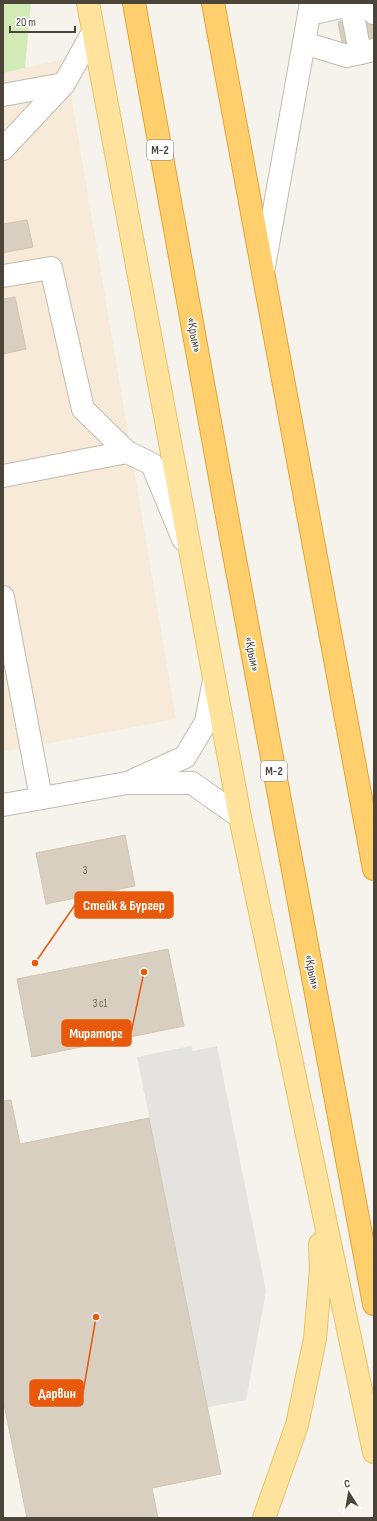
<svg xmlns="http://www.w3.org/2000/svg" width="377" height="1521" font-family="'Sofia Sans Condensed',sans-serif">
  <rect width="100%" height="100%" fill="#f6f3ec"/>
  <polygon fill="#f7ead8" points="65,59 176,719 3,752 3,73"/>
  <polygon fill="#d2eab5" points="3,3 31,3 25,68 3,73"/>
  <polygon fill="#e5e3e0" points="191,1046 193,1051 217,1046 266,1291 246,1400 208,1407 137,1057"/>
  <g fill="#d8cfc1" stroke="#d3c7b4">
    <polygon points="374,15 374,37 342,43 338,22"/>
    <polygon points="27,220 33,247 3,253 3,224"/>
    <polygon points="15,297 26,349 3,354 3,299"/>
    <polygon points="125,835 135,886 46,904 36,853"/>
    <polygon points="168,949 184,1026 32,1057 17,979"/>
    <polygon points="11,1100 20,1144 149,1118 221,1474 152,1488 158,1518 27,1518 3,1399 3,1101"/>
  </g>
  <g fill="none" stroke-linecap="round" stroke-linejoin="round">
    <defs>
      <g id="minor">
        <polyline points="372,3 374,13"/>
        <polyline points="351,5 360,53"/>
        <polyline points="309,14 360,3"/>
        <polyline points="304,43 347,56 374,50"/>
        <polyline points="3,95 64,84 93,32"/>
        <polyline points="3,149 64,84"/>
        <polyline points="263,272 311,3"/>
        <polyline points="3,276 51,268 83,409 127,452"/>
        <polyline points="3,476 127,452 152,464 183,539"/>
        <polyline points="3,597 41,798"/>
        <polyline points="134,780 185,757 206,722 214,680"/>
        <polyline points="3,805 127,783 192,783 240,817"/>
      </g>
      <g id="major">
        <polyline points="88,3 240,817 374,1452"/>
        <polyline points="264,1518 297,1425 315,1339 321,1269 320,1244"/>
      </g>
      <g id="highway">
        <polyline points="134,3 231,538 374,1304"/>
        <polyline points="213,3 374,869"/>
      </g>
    </defs>
    <use href="#minor" stroke="#c2bbae" stroke-width="24"/>
    <use href="#major" stroke="#e6c16a" stroke-width="24"/>
    <use href="#highway" stroke="#e0a43c" stroke-width="24"/>
    <use href="#minor" stroke="#fff" stroke-width="22"/>
    <use href="#major" stroke="#ffe39c" stroke-width="22"/>
    <use href="#highway" stroke="#ffcf6e" stroke-width="22"/>
  </g>
  <g text-anchor="middle" dominant-baseline="central" stroke-width="3" stroke-linejoin="round" paint-order="stroke">
    <g font-size="11" fill="#6e675b">
      <text x="85" y="870">3</text>
      <text x="100" y="1003">3 с1</text>
    </g>
    <g fill="#fff" stroke="#817c74" stroke-width="1">
      <rect x="147" y="140" width="26" height="20" rx="3"/>
      <rect x="261" y="761" width="26" height="20" rx="3"/>
    </g>
    <g font-size="12" font-weight="bold" fill="#4b4439">
      <text x="160" y="150">М-2</text>
      <text x="274" y="771">М-2</text>
    </g>
    <g font-size="13" fill="#4b4439" stroke="#fff">
      <text transform="translate(194 335) rotate(80)">«Крым»</text>
      <text transform="translate(252 654) rotate(79)">«Крым»</text>
      <text transform="translate(312 972) rotate(79)">«Крым»</text>
    </g>
  </g>
  <path fill="none" stroke="#e8590c" stroke-width="1.5" d="M35 963L75 905M144 972L131 1033M96 1317L83 1393"/>
  <g fill="#e8590c" stroke="#fff" stroke-width="1.5">
    <circle cx="35" cy="963" r="4"/>
    <circle cx="144" cy="972" r="4"/>
    <circle cx="96" cy="1317" r="4"/>
  </g>
  <g fill="#e8590c" stroke="#e8590c" stroke-width="1.5">
    <rect x="75" y="892" width="98" height="26" rx="4"/>
    <rect x="62" y="1020" width="69" height="26" rx="4"/>
    <rect x="30" y="1380" width="53" height="26" rx="4"/>
  </g>
  <g font-size="14" text-anchor="middle" font-weight="bold" fill="#fff">
    <text x="124" y="910">Стейк &amp; Бургер</text>
    <text x="96" y="1038">Мираторг</text>
    <text x="57" y="1398">Дарвин</text>
  </g>
  <rect width="377" height="1521" fill="none" stroke="#4b4439" stroke-width="8"/>
  <g transform="translate(349 1493) rotate(349)" stroke="#ffffff" stroke-width="3" paint-order="stroke">
  <path d="M0-3L7 15L0 10L-7 15Z" fill="#4b4439"/>
  <text y="-6" font-size="11" font-weight="bold" text-anchor="middle" fill="#4b4439">С</text>
  </g>
  <path d="M10 26v6h65v-6" fill="none" stroke="#4b4439" stroke-width="2"/>
  <text x="16" y="26" font-size="12" fill="#4b4439" stroke="#ffffff" stroke-width="3" paint-order="stroke">20 m</text>
</svg>
